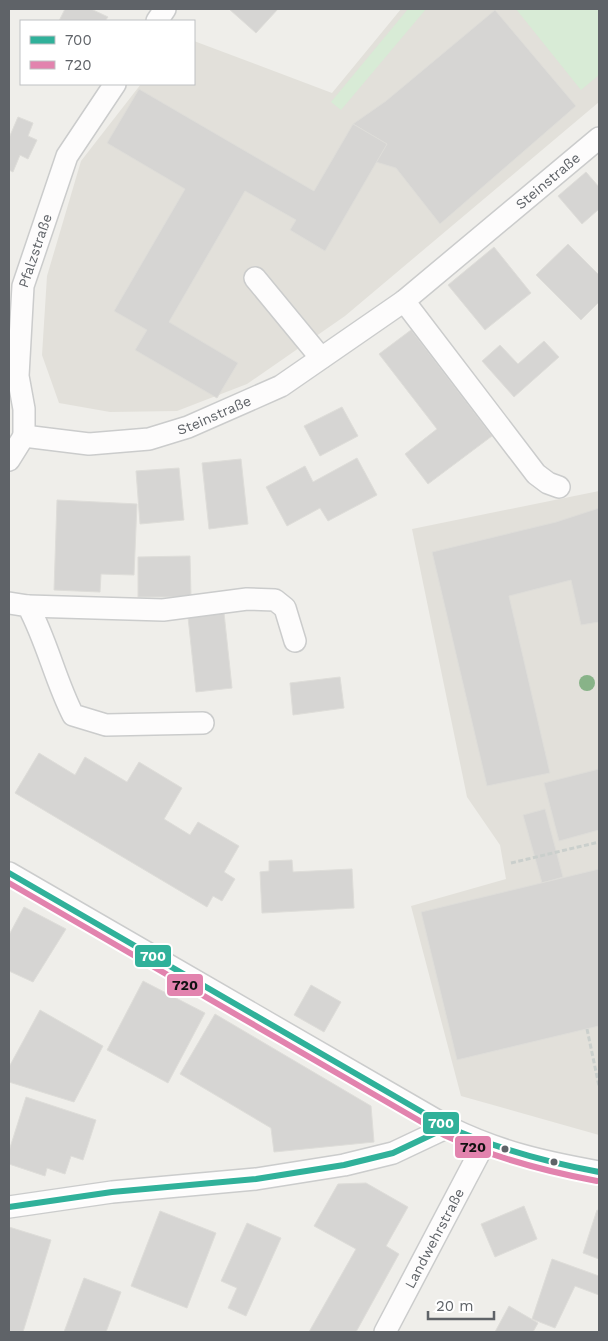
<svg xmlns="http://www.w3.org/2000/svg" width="608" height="1341" font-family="'Work Sans',sans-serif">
  <rect width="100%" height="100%" fill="#efeeea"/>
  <g fill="#e2e0da">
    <polygon points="401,9 599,9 599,102 345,316 247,384 177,411 110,412 59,403 42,355 47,276 81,161 141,84 194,84 194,41 332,93"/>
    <polygon points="599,491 599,1135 461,1096 411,906 506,879 500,845 467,797 412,529"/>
  </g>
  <g fill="#d8ebd6">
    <polygon points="408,9 426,9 341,110 331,102"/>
    <polygon points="516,9 599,9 599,75 581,90"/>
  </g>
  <g fill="#d6d5d3" stroke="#deddd9">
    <polygon points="65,9 91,9 108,17 105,21 59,21"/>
    <polygon points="229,9 278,9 256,33"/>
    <polygon points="495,10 576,106 440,224 396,168 376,162 387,144 353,124 386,101"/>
    <polygon points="139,89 314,191 353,124 387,144 325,251 290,230 296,220 245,191 169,322 238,363 217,398 135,350 147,330 114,311 185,189 107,143"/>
    <polygon points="18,117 33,123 28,136 37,140 28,159 20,155 13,172 9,170 9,138"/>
    <polygon points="586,172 599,187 599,209 582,224 558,196"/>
    <polygon points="568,244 599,275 599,302 581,320 536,275"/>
    <polygon points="494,247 531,293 485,330 448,285"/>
    <polygon points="411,330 492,436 428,484 405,454 437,429 379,354"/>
    <polygon points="544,341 559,357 514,397 482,361 500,345 518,364"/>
    <polygon points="342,407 358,436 320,456 304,426"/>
    <polygon points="357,458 377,495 328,521 320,508 287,526 266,487 305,466 313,482"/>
    <polygon points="241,459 248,524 209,529 202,463"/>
    <polygon points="179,468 184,520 140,524 136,471"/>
    <polygon points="57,500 137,504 134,575 101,574 100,592 54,590"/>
    <polygon points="599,508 599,622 581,625 571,580 509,596 550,773 487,786 432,552 556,522"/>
    <polygon points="190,556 191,597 138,597 138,557"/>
    <polygon points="224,613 232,688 196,692 188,617"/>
    <polygon points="340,677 344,708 293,715 290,683"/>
    <polygon points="39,753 75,775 85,757 127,782 139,762 182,788 164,819 190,835 198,822 239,846 224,872 235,879 222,901 213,896 207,907 15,793"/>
    <polygon points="599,769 599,830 559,841 544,783"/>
    <polygon points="545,809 563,877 542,883 523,815"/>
    <polygon points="292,860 293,872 352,869 354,908 262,913 260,872 269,871 269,861"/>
    <polygon points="599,869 599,1026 457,1060 421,912"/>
    <polygon points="24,907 66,929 33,982 9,971 9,935"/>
    <polygon points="143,981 205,1013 168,1083 107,1050"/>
    <polygon points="311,985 341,1002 324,1032 294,1015"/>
    <polygon points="40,1010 103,1046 74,1102 9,1082 9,1067"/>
    <polygon points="215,1014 371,1106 374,1142 274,1152 271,1128 180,1074"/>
    <polygon points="26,1097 96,1120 83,1160 71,1156 65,1174 47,1168 45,1176 9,1164 9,1151"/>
    <polygon points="366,1183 408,1207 386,1246 399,1254 356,1332 309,1332 356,1249 314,1226 338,1184"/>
    <polygon points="524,1206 537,1239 495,1257 481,1224"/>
    <polygon points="597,1210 599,1211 599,1259 583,1253"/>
    <polygon points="160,1211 216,1233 187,1308 131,1286"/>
    <polygon points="247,1223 281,1238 246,1316 228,1308 237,1288 221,1281"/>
    <polygon points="9,1227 51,1240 23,1332 9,1332"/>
    <polygon points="552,1259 599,1276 599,1295 575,1286 555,1328 532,1319"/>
    <polygon points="84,1278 121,1292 106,1332 64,1332"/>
    <polygon points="509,1306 538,1323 533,1332 495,1332"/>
  </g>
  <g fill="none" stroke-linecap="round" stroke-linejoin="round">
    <defs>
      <g id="minor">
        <polyline points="157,21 165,9"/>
        <polyline points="255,278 321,358"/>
        <polyline points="404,301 536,474 548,483 559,487"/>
        <path id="s1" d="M24,436L89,444L149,439L188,427L281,386L404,301L599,138"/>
        <path id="s2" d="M24,436V409L18,376L23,286L67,156L115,84"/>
        <polyline points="9,460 24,436"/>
        <path d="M9,603L28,606C47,641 55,680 73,715L106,725L203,723"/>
        <polyline points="28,606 163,610 247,599 275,600 285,608 295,641"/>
        <path d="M9,873L448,1127C499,1152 543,1162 599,1172"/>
        <polyline points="9,1207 112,1192 256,1179 344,1165 393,1153 448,1127"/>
        <path id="s3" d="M385,1332L484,1144"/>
      </g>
    </defs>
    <use href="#minor" stroke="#cbcccc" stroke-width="24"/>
    <g stroke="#cacfcc" stroke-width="3" stroke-dasharray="5 2.5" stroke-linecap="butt">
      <polyline points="511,863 599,842"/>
      <polyline points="587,1029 599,1086"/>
    </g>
    <use href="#minor" stroke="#fdfcfc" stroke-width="21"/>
    <defs>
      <g id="bus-1">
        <path d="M9,873L448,1127C497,1149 546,1162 599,1172"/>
        <polyline points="9,1207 112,1192 256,1179 344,1165 393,1153 448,1127"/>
      </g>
      <path id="bus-2" d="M9,883L444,1135C494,1158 544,1171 597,1181"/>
    </defs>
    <use href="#bus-1" stroke="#fff" stroke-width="10"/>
    <use href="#bus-2" stroke="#fff" stroke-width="10"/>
    <use href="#bus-1" stroke="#30b19a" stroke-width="6"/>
    <use href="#bus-2" stroke="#e283ae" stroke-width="6"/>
  </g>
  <circle fill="#88b388" cx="587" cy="683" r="8"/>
  <g fill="#5f6368" stroke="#fff" stroke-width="2">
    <circle cx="505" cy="1149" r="4.5"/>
    <circle cx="554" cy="1162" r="4.5"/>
  </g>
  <g text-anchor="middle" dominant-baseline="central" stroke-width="5" stroke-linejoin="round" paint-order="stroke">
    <g font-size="14" fill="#5f6368" stroke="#fff">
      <text stroke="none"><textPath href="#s1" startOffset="605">Steinstraße</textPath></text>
      <text stroke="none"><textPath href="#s2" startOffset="188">Pfalzstraße</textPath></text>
      <text stroke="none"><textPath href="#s1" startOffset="195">Steinstraße</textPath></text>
      <text stroke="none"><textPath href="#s3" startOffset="106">Landwehrstraße</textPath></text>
    </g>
  </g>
  <g stroke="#fff" stroke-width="2">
    <rect x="134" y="944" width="38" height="24" rx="5" fill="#30b19a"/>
    <rect x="166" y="973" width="38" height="24" rx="5" fill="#e283ae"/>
    <rect x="422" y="1111" width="38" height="24" rx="5" fill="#30b19a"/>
    <rect x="454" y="1135" width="38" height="24" rx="5" fill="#e283ae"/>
  </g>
  <g font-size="14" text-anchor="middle" font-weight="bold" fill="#fff">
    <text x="153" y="961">700</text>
    <text x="441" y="1128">700</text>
  </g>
  <g font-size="14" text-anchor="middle" font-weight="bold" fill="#111">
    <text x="185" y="990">720</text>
    <text x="473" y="1152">720</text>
  </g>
  <rect width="608" height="1341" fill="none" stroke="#5f6368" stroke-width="20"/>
  <rect x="20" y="20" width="175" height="65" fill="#ffffff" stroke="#bfc1c3"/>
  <rect x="30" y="36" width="25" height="8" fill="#30b19a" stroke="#bfc1c3"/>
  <text x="65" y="45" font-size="15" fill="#5f6368">700</text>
  <rect x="30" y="61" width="25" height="8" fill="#e283ae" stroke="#bfc1c3"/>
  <text x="65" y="70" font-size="15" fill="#5f6368">720</text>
  <path d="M428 1311v8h66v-8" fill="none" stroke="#5f6368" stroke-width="2.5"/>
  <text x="436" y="1311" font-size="15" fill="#5f6368" stroke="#ffffff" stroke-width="4" paint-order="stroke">20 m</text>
</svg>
